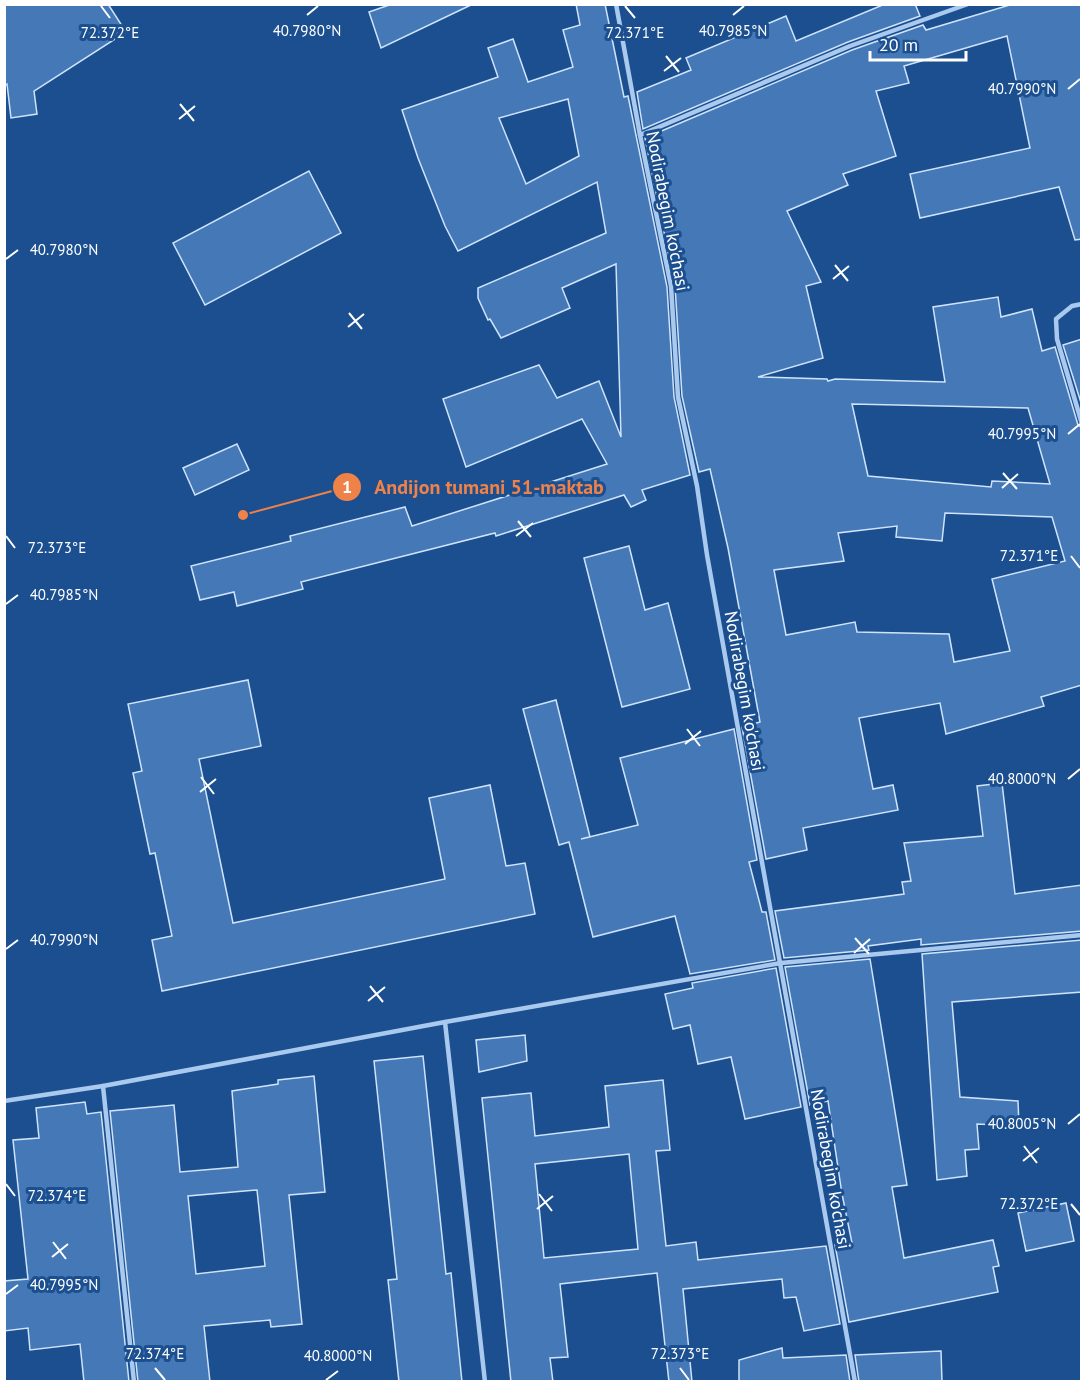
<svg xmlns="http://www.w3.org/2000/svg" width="1086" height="1386" font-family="'PT Sans',sans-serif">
  <rect width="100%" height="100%" fill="#1b4f8f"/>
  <g fill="#4478b7" stroke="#cfe3fa" stroke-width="1.5" fill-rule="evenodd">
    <polygon points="4,4 108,4 126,32 34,91 37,114 11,118 7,84 4,86"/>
    <polygon points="392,4 473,4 381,48 369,12"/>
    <path d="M576,4H605L624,97L628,96L667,287L674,397L690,475L642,490L646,500L631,507L624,495L496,536L495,533L301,582L303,589L237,606L234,592L200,600L191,566L291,541L290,536L405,507L412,526L607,464L582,419L466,467L443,399L539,365L557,398L599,381L621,437L616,264L562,288L570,308L501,338L490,319L488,320L478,298V288L606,233L597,182L458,251L445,226L418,158L402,110L498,77L488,48L513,39L528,82L573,67L563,30L580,25ZM568,99L579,156L526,184L499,118Z"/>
    <polygon points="885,4 915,4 920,16 848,42 643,129 637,92 691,70 686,58 786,16 796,41"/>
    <path d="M1013,4H1082V239L1075,240L1059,187L920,218L910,174L1030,148L1007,36L904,66L909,83L876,91L896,156L843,174L848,185L787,211L821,282L806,286L823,358L758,377L827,379L828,381L835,379L945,382L933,307L998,297L1001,317L1032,309L1042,351L1055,347L1078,425L1082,428V685L1041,697L1044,706L946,734L940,703L859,718L873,789L893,785L898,810L803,828L807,850L766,859L742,727L760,722L728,548L710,469L699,472L682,396L675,286L645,138L852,50L923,25L926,30ZM852,404L1028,408L1050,484L992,481L991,487L868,476ZM945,513L1052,517L1065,561L992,579L1010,651L954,662L949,634L857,632L855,622L786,635L774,570L844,561L838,533L897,526L896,537L942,541Z"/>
    <polygon points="309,171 341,233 205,305 173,243"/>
    <polygon points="1082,339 1082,406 1063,345"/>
    <polygon points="237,444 249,470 195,495 183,468"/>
    <polygon points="629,546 645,610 668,603 690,689 622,707 584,558"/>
    <polygon points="248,680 261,746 199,759 233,923 445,879 429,798 490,785 506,866 525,863 535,914 162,991 152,940 172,936 155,853 150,854 133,773 142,771 128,704"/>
    <polygon points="556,700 590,837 581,839 638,825 620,758 734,729 757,860 749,862 762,912 766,912 775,960 690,974 675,916 593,937 569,842 559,845 523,709"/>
    <polygon points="1002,783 1015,894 1082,885 1082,931 921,945 921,939 868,946 869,950 784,958 775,911 904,894 902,882 911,881 904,843 983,836 977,786"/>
    <polygon points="1082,940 1082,992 952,1002 960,1097 1018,1101 1019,1126 977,1124 979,1149 965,1150 967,1176 937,1180 922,954"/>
    <polygon points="870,959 907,1185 892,1187 904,1258 993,1240 999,1266 993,1267 998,1292 849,1322 835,1245 852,1243 842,1194 828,1101 810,1105 785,967"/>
    <polygon points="776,968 801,1107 745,1119 731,1057 698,1064 690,1025 673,1029 665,994 693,988 692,983"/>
    <polygon points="525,1035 527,1061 479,1072 476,1040"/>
    <polygon points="423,1056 446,1274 451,1273 462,1382 399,1382 388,1280 397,1279 374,1061"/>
    <path d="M314,1076L325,1192L289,1195L302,1324L271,1327L270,1320L204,1326L210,1382H138L110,1111L174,1105L180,1172L238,1167L232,1091L278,1084V1080ZM257,1190L265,1266L196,1274L188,1196Z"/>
    <path d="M663,1080L670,1150L656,1151L666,1246L696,1242L698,1260L826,1246L840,1324L804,1331L796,1297L784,1298L782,1279L683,1289L692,1382H669L657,1273L560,1284L568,1357L550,1358L553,1382H511L482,1098L531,1093L535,1136L609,1127L605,1086ZM629,1154L638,1249L544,1258L535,1164Z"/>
    <polygon points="85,1102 87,1114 101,1112 129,1382 84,1382 80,1344 30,1350 28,1328 4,1331 4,1281 28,1279 13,1140 39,1138 36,1108"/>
    <polygon points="1066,1203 1074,1241 1026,1251 1018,1213"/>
    <polygon points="782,1348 783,1358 846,1355 850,1382 739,1382 739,1360"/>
    <polygon points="941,1351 942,1382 859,1382 855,1355"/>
  </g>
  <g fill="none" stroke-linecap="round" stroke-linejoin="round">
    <g stroke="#a9c9ee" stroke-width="4.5">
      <polyline points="616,4 640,135 671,286 678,397 697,486 707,555 855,1382"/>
      <polyline points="640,135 850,46 968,4"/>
      <polyline points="1082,304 1072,306 1056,319 1057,339 1082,424"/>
      <polyline points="445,1022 485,1382"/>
      <polyline points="4,1101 103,1086"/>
      <polyline points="134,1382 103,1086 445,1022 781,963 1082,935"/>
    </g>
  </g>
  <path fill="none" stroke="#fff" stroke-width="2" d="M101,6L110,18M625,6L635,18M307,15L318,6M733,15L744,6M666,56L679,72M664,71L681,58M1068,89L1080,79M180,104L194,121M179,119L195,106M6,259L18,250M835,265L848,281M833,279L849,266M349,313L362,329M348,327L364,314M1068,434L1080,424M1003,473L1017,489M1002,488L1018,474M518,521L531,537M6,536L15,548M516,536L533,523M1071,556L1080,568M6,604L18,595M687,729L700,746M685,744L701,731M201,777L214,794M1068,779L1080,769M200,792L216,779M855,938L869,954M6,949L18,940M854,953L870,939M370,986L383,1002M368,1001L385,987M1068,1124L1080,1114M1024,1146L1037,1163M1023,1161L1039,1148M6,1184L15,1196M539,1194L552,1211M1071,1204L1080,1215M537,1209L553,1196M53,1242L66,1259M52,1257L68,1244M6,1294L18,1285M155,1368L165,1380M680,1368L689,1380M326,1380L338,1371"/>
  <g text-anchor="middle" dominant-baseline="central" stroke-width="6" stroke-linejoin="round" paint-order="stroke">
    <g font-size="18" fill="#fff" stroke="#1b4f8f">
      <text transform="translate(668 211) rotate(79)">Nodirabegim ko'chasi</text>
      <text transform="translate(745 691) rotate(80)">Nodirabegim ko'chasi</text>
      <text transform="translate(831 1169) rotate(80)">Nodirabegim ko'chasi</text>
    </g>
  </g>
  <g font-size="15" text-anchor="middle" fill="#fff" stroke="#1b4f8f" stroke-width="6" stroke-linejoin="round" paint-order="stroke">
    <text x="307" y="36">40.7980°N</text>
    <text x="733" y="36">40.7985°N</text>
    <text x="110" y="38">72.372°E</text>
    <text x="635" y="38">72.371°E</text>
    <text x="1022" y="94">40.7990°N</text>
    <text x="64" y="255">40.7980°N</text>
    <text x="1022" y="439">40.7995°N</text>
    <text x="57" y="553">72.373°E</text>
    <text x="1029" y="561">72.371°E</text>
    <text x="64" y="600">40.7985°N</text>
    <text x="1022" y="784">40.8000°N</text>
    <text x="64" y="945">40.7990°N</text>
    <text x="1022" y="1129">40.8005°N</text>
    <text x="57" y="1201">72.374°E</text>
    <text x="1029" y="1209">72.372°E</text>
    <text x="64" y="1290">40.7995°N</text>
    <text x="155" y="1359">72.374°E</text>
    <text x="680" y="1359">72.373°E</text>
    <text x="338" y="1361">40.8000°N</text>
  </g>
  <path fill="none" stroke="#ee8249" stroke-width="2" d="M243 515L347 487"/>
  <g fill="#ee8249" stroke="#1b4f8f" stroke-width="2">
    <circle cx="243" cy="515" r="6"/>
    <circle cx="347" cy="487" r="15"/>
  </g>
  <g font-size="18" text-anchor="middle" font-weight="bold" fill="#fff">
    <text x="347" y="493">1</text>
  </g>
  <g font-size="20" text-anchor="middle" font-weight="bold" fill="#ee8249" stroke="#1b4f8f" stroke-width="6" stroke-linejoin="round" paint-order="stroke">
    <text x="489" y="494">Andijon tumani 51-maktab</text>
  </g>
  <rect width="1086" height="1386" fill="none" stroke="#ffffff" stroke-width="12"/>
  <path d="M870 51v9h96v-9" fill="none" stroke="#ffffff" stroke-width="3"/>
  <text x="879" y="51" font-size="18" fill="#ffffff" stroke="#1b4f8f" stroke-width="4.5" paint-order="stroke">20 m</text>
</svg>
